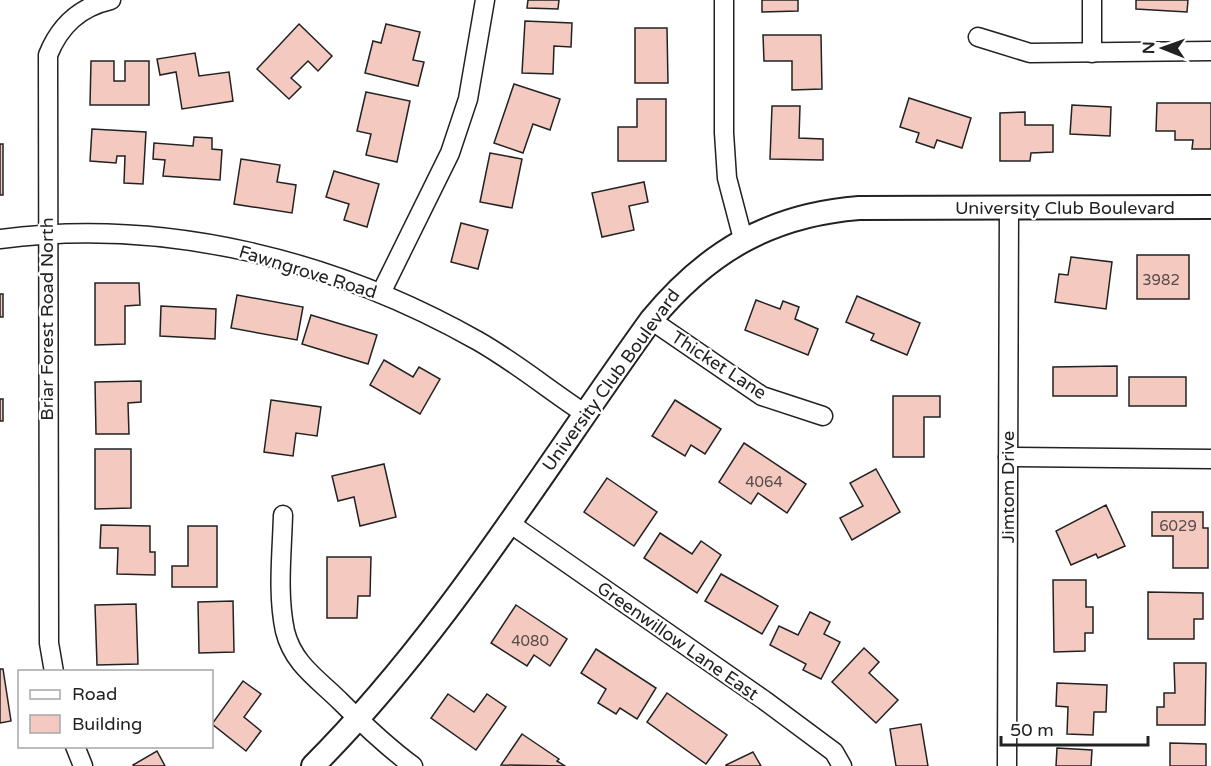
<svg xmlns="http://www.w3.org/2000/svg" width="1211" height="766" font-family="'Varela Round',sans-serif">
  <rect width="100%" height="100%" fill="#fff"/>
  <g fill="#f3c9c0" stroke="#222" stroke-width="1.5">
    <polygon points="528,0 559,0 558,9 527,8"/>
    <polygon points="762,0 798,0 798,11 762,12"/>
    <polygon points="1136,0 1188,0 1187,12 1136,9"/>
    <polygon points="525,21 572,23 571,47 554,46 553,74 522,73"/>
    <polygon points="299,24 332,56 318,71 308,61 291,78 301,87 289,99 257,69"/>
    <polygon points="386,24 420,32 413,60 424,62 418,86 365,73 373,41 381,43"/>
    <polygon points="635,28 667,28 668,83 635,83"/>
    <polygon points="763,35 821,35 822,89 792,90 792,61 764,61"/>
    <polygon points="195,53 199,76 229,72 233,101 182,109 176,72 160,75 157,59"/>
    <polygon points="91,61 114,61 114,81 125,81 125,61 149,61 149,105 90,105"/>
    <polygon points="514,84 560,99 550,130 533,124 523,153 494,143"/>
    <polygon points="366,92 410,101 397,162 366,155 371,134 357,131"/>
    <polygon points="909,98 971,118 962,148 937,140 934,148 916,142 919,133 900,127"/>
    <polygon points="637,99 666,99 666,161 618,161 618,127 637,127"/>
    <polygon points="1157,103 1211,103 1211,149 1192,149 1193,140 1175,140 1175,131 1156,131"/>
    <polygon points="1072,105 1111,107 1110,136 1070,134"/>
    <polygon points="772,106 800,106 799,138 823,139 823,160 770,159"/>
    <polygon points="1025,112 1025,125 1053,125 1053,152 1031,153 1030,161 1000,161 1000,113"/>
    <polygon points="92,129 146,132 143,184 124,183 125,156 117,156 116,163 90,161"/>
    <polygon points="194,137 212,138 212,149 222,150 220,180 163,176 165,160 153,159 154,143 193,146"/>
    <rect x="0" y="144" width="3" height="51"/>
    <polygon points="490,153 522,159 512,208 480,202"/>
    <polygon points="241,159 280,165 277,182 296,185 292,213 234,204"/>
    <polygon points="334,171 379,184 367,227 344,220 349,204 326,197"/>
    <polygon points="644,182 648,202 629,206 634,230 602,237 592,193"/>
    <polygon points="461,223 488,230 478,269 451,262"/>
    <rect x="1137" y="255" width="52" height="44"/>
    <polygon points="1071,257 1112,262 1106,309 1055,302 1059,274 1068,275"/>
    <polygon points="95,283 139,283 140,305 125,306 125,344 95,345"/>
    <rect x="0" y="294" width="3" height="23"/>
    <polygon points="237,295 303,307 297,340 231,328"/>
    <polygon points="857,296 920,323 907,355 871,340 874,334 846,322"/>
    <polygon points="756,300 780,309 783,301 799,307 795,319 818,329 808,355 745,330"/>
    <polygon points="161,306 216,309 215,339 160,336"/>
    <polygon points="311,315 377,335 368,364 302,344"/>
    <polygon points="384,360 413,377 419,367 440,379 420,414 370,385"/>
    <polygon points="1117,366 1117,396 1053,396 1053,367"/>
    <rect x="1129" y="377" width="57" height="29"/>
    <polygon points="141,381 141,402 128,403 129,434 96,434 95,382"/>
    <polygon points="893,396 940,396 940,417 924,417 924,457 893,457"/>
    <rect x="0" y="399" width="3" height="22"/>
    <polygon points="271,400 321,407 317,436 296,433 293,456 264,452"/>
    <polygon points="675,400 721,429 705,454 691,445 685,456 652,436"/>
    <polygon points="744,443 806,484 787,513 758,493 751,504 719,482"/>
    <polygon points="95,449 131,449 131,508 95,509"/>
    <polygon points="384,464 396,517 360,526 354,497 338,501 332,476"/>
    <polygon points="876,469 900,512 852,540 840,518 863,506 850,483"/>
    <polygon points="607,478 657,512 634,546 584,512"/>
    <polygon points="1106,505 1125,546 1098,558 1096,554 1071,565 1056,531"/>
    <polygon points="1152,512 1203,512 1203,528 1208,528 1208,568 1173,568 1173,536 1152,536"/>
    <polygon points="101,525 150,526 150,552 155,552 155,575 117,574 118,548 100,548"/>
    <polygon points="188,526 217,526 217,587 172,587 172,566 188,566"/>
    <polygon points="660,533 692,554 701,541 721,555 697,593 644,558"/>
    <polygon points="327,557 371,557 370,596 358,596 357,618 327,618"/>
    <polygon points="721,574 778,606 762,634 705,601"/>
    <polygon points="1053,580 1086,580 1086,607 1093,607 1093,633 1085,633 1085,651 1054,652"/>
    <polygon points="1148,592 1203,593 1203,619 1194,619 1194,639 1148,639"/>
    <polygon points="233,601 234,652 199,653 198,602"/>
    <polygon points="136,604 138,664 97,665 95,605"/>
    <polygon points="516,605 567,639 550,666 534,655 527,666 491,643"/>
    <polygon points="810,612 830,622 824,634 840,642 821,679 803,670 806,664 770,645 779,626 798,635"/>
    <polygon points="864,648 879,662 869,673 898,700 876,723 832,682"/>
    <polygon points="596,649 656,688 637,719 620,708 616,714 598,703 606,689 581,673"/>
    <polygon points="1174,663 1206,663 1205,725 1157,725 1157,707 1164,707 1164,693 1175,693"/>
    <polygon points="0,669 3,669 11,721 0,723"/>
    <polygon points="243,681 261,694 244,717 261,731 246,751 212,724"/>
    <polygon points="1057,683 1107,685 1106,712 1094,712 1093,735 1067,734 1068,707 1056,706"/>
    <polygon points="667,693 727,735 706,764 647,722"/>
    <polygon points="448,694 474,712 487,694 506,707 476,750 431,718"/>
    <polygon points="921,724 928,766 896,766 890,729"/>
    <polygon points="522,734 559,759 557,761 565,766 501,765"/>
    <polygon points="1170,743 1206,744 1206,766 1170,766"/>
    <polygon points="1057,748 1092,750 1091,766 1056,766"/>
    <polygon points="157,751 165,766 134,766 133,765"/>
    <polygon points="753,752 761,766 726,766 726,765"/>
  </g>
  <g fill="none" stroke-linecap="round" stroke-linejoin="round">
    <defs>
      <g id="minor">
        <polyline points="724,0 724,133 727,178 743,239"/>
        <polyline points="978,37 1030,53 1211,51"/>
        <polyline points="1092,53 1092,0"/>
        <path d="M0,239C165,217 335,260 478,341C515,362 549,390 584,413"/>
        <polyline points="381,293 450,153 468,99 485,0"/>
        <polyline points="651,320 762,396 823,416"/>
        <polyline points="1008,457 1211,459"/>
        <path d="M283,515C282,553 277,594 285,631C293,664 318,679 341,702C364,725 386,746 413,766"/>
        <polyline points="508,522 764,700 834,752 842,766"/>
        <path d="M54,672L49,643L48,55C60,25 80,7 111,0"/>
        <polyline points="75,746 83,766"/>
        <polyline points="1007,766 1009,207"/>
      </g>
      <path id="tertiary" d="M313,766C445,634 542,471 651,320C707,252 770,215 859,208L1211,207"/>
    </defs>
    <use href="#minor" stroke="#222" stroke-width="21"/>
    <use href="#tertiary" stroke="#222" stroke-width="26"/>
    <use href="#minor" stroke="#fff" stroke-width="18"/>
    <use href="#tertiary" stroke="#fff" stroke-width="22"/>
  </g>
  <g text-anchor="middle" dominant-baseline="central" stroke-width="4.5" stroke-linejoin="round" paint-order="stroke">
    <g font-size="15" fill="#564c4a">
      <text x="1161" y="280">3982</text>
      <text x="764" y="482">4064</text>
      <text x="1178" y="526">6029</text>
      <text x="530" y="641">4080</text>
    </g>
    <g font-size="18" fill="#222" stroke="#fff">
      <text x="1065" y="208">University Club Boulevard</text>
      <text transform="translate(308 272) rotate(17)">Fawngrove Road</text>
      <text transform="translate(47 319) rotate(-90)">Briar Forest Road North</text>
      <text transform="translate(719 365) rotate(33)">Thicket Lane</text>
      <text transform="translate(611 380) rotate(-54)">University Club Boulevard</text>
      <text transform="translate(1008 487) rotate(-90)">Jimtom Drive</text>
      <text transform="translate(678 641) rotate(35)">Greenwillow Lane East</text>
    </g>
  </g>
  <rect x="18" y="670" width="195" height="78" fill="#ffffff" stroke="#a7a7a7" stroke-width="1.5"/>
  <rect x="30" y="690" width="30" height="9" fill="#ffffff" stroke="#a7a7a7" stroke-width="1.5"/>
  <text x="72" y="700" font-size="18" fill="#222222">Road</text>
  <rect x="30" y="715" width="30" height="18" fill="#f3c9c0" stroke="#a7a7a7" stroke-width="1.5"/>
  <text x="72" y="730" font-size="18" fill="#222222">Building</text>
  <g transform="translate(1163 48) rotate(271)" stroke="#ffffff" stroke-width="4.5" paint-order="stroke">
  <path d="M0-4.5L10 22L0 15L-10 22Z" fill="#222222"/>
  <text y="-9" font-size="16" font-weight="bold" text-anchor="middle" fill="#222222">N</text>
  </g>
  <path d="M1001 736v9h147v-9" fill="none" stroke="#222222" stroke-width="3"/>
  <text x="1010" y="736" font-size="18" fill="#222222" stroke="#ffffff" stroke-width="4.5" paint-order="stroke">50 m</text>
</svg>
